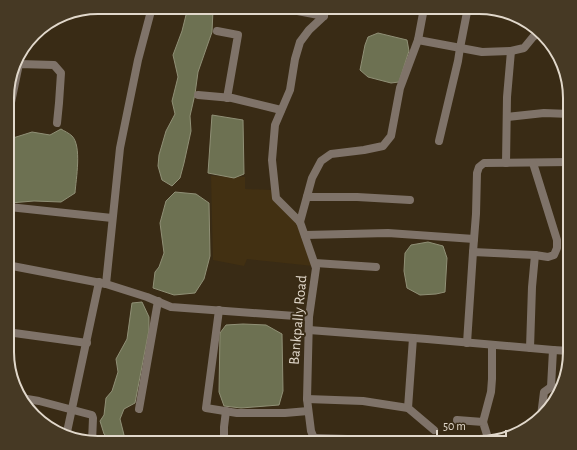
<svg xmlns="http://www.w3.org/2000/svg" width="577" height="450" font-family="'Alegreya Sans',sans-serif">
  <rect width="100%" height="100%" fill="#392b15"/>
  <polygon fill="#423012" points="211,176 245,177 245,189 273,190 297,223 313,266 247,259 244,266 213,260"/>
  <g fill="#6d7152" stroke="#909076">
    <polygon points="213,10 212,32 198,72 195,94 190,116 191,131 184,163 180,178 172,186 162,180 158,166 159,155 166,131 175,114 172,101 178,77 173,55 182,31 187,11"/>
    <polygon points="378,33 407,40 409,51 399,82 391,83 368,77 360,70 365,45 368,37"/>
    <polygon points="212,115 243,120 244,174 234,178 208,173"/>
    <path d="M61,129C64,131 69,133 72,136C82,146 76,179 75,193L61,202L34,201L10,203L8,200V149L13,138L32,132L50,135Z"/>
    <polygon points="175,192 196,194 209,203 210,256 204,279 195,293 174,295 153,288 155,272 159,267 164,253 160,223 166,201"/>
    <polygon points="428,242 443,246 447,258 445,292 436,294 420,295 407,288 404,271 405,253 411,245"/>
    <polygon points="142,302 149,317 149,330 135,403 124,409 120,419 126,443 114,443 104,434 100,421 104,415 106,398 112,391 118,372 116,359 127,339 132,303"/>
    <polygon points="243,324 266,325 282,334 283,391 279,405 241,408 224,406 219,392 220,333 226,325"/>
  </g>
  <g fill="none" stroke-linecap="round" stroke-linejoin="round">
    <g stroke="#7f7369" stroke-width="8">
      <polyline points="287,9 324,16"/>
      <polyline points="217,31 238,35 227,98"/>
      <polyline points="418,40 482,52 511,51 524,48 533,37 540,32"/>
      <polyline points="198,95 232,98 281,110"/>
      <polyline points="8,117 19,64 54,65 61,73 59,103 57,123"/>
      <polyline points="507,117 544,113 570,114"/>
      <polyline points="439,141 458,61 460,48 468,7"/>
      <polyline points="506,163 507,97 511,51"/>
      <polyline points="307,197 357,197 410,200"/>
      <polyline points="9,207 112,218"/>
      <polyline points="300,222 312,178 321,161 331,154 364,150 383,146 391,136 400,88 418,40 424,8"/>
      <polyline points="305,235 388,233 474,239"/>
      <polyline points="473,252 476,214 477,173 479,167 484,163 570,162"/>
      <polyline points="315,263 376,267"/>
      <polyline points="7,265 106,284 147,297 171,307 309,317"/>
      <polyline points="106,284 120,148 138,60 151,11"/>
      <polyline points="219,310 206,408 237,413 285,413 308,411"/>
      <polyline points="309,330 427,339 553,350 551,387"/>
      <polyline points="7,332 87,343"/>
      <polyline points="413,338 408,408 434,430"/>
      <polyline points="467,343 473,252 535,255 548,257 554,255 557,248 557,240 533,163"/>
      <polyline points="530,348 532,287 535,255"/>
      <polyline points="553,350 570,351"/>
      <polyline points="21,398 39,401 92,415 93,418 92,442"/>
      <polyline points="307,399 363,401 408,408"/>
      <polyline points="139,409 158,301"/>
      <polyline points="541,416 544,392 551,387 557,388"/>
      <polyline points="457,420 483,422 488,438 487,441"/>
      <polyline points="483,422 491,392 492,379 492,345"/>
      <polyline points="67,432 99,282"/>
      <polyline points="314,438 414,441"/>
      <polyline points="488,438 504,438"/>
      <polyline points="224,443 224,427 226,411"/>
      <polyline points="316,443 311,431 307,399 309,317 316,268 300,222 276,198 272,160 275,125 290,90 295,59 300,42 309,30 324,16 325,9"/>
    </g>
  </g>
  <g text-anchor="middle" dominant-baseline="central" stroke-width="4" stroke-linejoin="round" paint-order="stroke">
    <g font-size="15" fill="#e1d8cb" stroke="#392b15">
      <text transform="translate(298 320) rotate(-85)">Bankpally Road</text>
    </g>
  </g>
  <path d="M0 0H577V450H0ZM98 14H479A84 84 0 0 1 563 98V352A84 84 0 0 1 479 436H98A84 84 0 0 1 14 352V98A84 84 0 0 1 98 14Z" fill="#463924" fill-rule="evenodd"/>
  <path fill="none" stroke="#e1d8cb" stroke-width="2" d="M98 14H479A84 84 0 0 1 563 98V352A84 84 0 0 1 479 436H98A84 84 0 0 1 14 352V98A84 84 0 0 1 98 14Z"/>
  <path d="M437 430v6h69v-6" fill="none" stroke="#e1d8cb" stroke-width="2"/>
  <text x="443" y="430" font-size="12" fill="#e1d8cb" stroke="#392b15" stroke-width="3" paint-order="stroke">50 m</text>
</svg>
